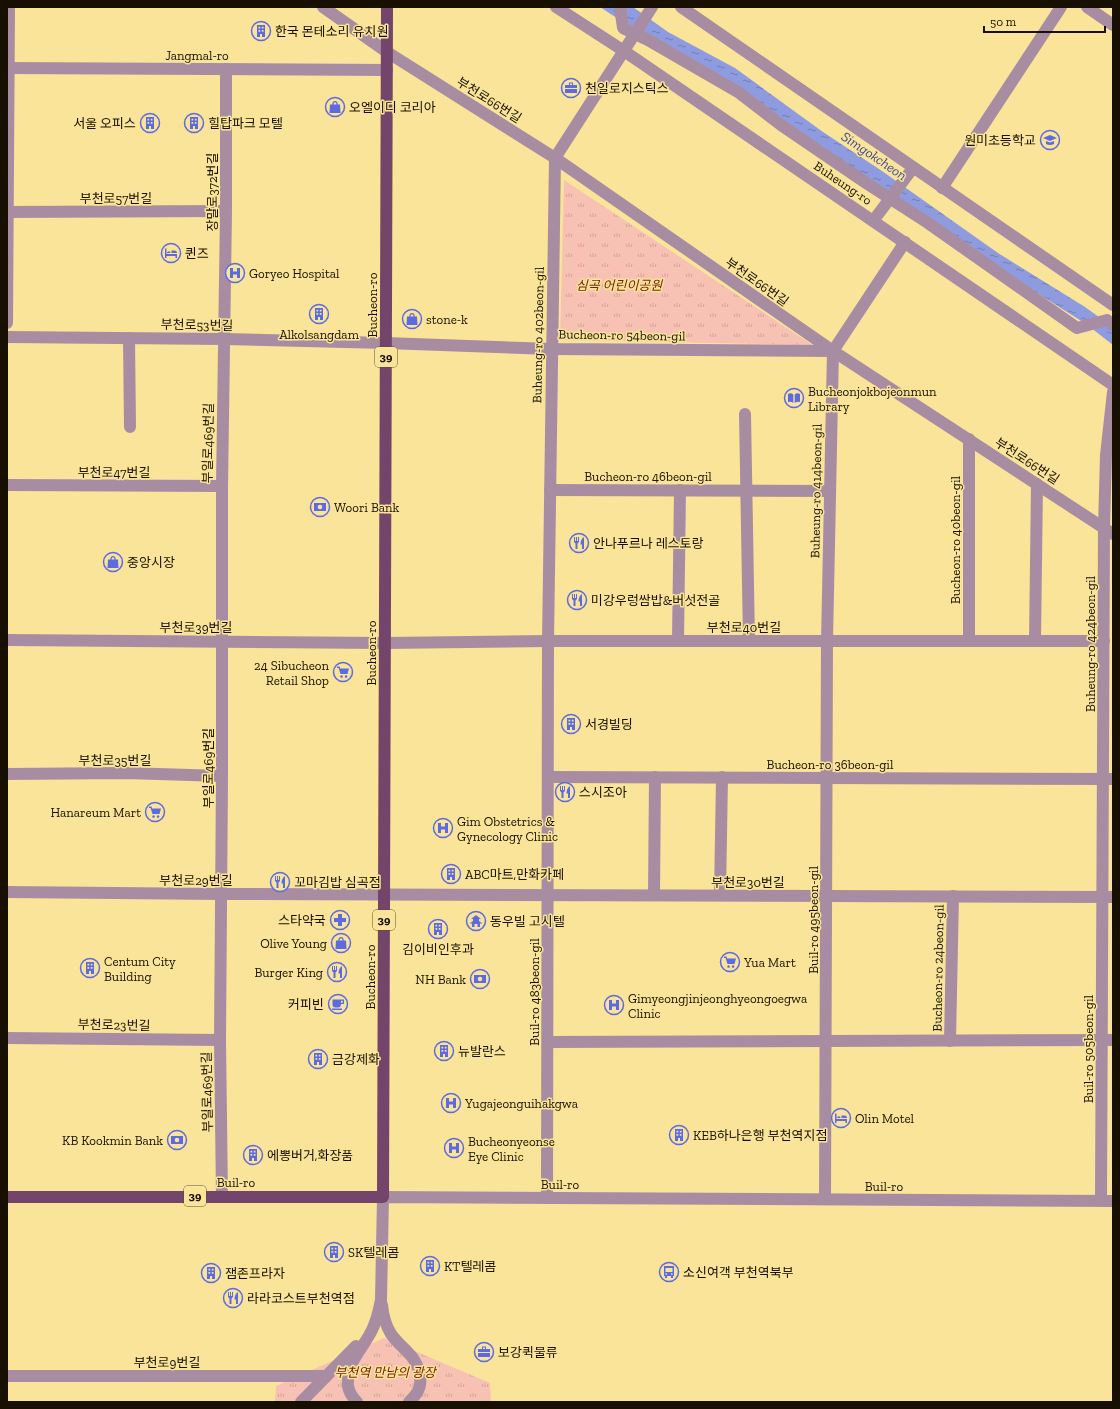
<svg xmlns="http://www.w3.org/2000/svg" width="1120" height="1409" font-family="'Zilla Slab','Noto Sans KR',serif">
  <defs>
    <pattern id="grass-tufts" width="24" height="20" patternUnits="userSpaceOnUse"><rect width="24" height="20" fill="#f7c1b4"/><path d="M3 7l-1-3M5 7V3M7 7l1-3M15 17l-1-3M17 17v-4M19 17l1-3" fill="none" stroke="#d3a599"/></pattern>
    <pattern id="water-ripples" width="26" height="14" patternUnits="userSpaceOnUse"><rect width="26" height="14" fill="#8e9cdf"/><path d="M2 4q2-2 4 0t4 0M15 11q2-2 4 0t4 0" fill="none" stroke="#737eb2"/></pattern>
  </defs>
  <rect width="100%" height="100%" fill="#f9e499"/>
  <g fill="url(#grass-tufts)">
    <polygon points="564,180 808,342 812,345 560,340"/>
    <polygon points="384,1338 490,1383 491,1402 275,1402 276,1386"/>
  </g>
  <polygon fill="url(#water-ripples)" points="600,7 633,7 668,32 735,68 823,132 882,171 998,253 1085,307 1113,327 1113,345 1086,324 1004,272"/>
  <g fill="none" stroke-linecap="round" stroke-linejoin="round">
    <g stroke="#a88da2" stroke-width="12">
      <polyline points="323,7 387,52 555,158 833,351 1113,534"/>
      <polyline points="556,7 624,51 1113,385"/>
      <polyline points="620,7 623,28 648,40 738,92 781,125 866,183 928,223 1077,328 1107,320 1113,325"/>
      <polyline points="681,7 1113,305"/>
      <polyline points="1087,7 1113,25"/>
      <polyline points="7,68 387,70"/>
      <polyline points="942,188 1061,7"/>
      <polyline points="7,212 226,211"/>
      <polyline points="873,221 913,168"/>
      <polyline points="7,323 9,7"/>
      <polyline points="7,337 224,339 386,343 552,349 833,351"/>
      <polyline points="129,338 130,427"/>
      <polyline points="745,414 749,641"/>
      <polyline points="7,485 222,486"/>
      <polyline points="550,490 830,491"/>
      <polyline points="7,640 385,643 548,641 1104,641"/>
      <polyline points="678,641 680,490"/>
      <polyline points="969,641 969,439"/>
      <polyline points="1035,641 1037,484"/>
      <polyline points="7,774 126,773 222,776"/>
      <polyline points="548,777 1113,779"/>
      <polyline points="7,892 221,894 1113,897"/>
      <polyline points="654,895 655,777"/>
      <polyline points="720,895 722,777"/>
      <polyline points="7,1038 220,1040"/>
      <polyline points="950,1041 953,896"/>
      <polyline points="548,1042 1113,1040"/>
      <polyline points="222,1196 220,1040 222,776 222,486 226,211 226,69"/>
      <polyline points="547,1198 548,641 555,158 652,7"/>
      <polyline points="825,1199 827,641 833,351 905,242"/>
      <polyline points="1101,1200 1104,527 1106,455 1113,392"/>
      <path d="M382,1305C383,1315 386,1326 391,1334C403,1351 418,1355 420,1378C422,1388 416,1395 409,1402"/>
      <polyline points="7,1376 326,1376"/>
      <polyline points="301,1402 356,1346"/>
      <path d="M357,1402C353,1398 349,1392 348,1386C346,1362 363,1349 372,1330C377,1320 379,1310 381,1300L383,1197L1113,1201"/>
    </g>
    <polyline stroke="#73456a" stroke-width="12" points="7,1197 383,1197 387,7"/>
  </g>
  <defs>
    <symbol id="building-ring" viewBox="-11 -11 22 22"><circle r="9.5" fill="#f9e499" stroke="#5d6be3" stroke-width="1.5"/><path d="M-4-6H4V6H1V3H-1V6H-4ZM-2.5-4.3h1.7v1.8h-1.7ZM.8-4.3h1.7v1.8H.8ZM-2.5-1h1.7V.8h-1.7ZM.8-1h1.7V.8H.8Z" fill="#5d6be3"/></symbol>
    <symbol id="office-ring" viewBox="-11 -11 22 22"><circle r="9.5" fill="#f9e499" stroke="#5d6be3" stroke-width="1.5"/><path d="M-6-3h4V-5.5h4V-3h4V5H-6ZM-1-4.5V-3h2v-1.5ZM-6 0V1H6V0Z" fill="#5d6be3"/></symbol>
    <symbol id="shop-ring" viewBox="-11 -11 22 22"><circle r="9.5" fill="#f9e499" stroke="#5d6be3" stroke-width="1.5"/><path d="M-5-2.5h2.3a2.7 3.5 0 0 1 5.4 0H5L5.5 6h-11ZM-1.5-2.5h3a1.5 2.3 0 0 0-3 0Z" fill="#5d6be3"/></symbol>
    <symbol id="school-ring" viewBox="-11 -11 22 22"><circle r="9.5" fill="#f9e499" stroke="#5d6be3" stroke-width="1.5"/><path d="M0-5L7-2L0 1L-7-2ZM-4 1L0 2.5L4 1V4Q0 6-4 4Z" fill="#5d6be3"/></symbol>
    <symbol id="hotel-ring" viewBox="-11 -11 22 22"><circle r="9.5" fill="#f9e499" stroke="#5d6be3" stroke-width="1.5"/><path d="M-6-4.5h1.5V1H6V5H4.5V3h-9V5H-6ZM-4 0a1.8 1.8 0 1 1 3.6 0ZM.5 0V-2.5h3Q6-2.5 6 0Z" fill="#5d6be3"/></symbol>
    <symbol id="hospital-ring" viewBox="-11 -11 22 22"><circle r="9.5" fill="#f9e499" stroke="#5d6be3" stroke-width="1.5"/><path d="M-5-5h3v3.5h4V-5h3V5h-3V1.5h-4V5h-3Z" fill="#5d6be3"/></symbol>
    <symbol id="library-ring" viewBox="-11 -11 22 22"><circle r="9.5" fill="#f9e499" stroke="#5d6be3" stroke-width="1.5"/><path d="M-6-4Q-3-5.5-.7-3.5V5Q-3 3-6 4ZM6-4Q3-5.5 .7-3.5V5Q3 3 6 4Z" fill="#5d6be3"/></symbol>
    <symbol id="bank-ring" viewBox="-11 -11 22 22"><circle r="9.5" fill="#f9e499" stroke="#5d6be3" stroke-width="1.5"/><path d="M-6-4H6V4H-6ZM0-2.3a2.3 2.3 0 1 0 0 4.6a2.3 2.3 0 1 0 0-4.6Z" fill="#5d6be3"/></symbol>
    <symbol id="restaurant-ring" viewBox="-11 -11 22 22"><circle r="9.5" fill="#f9e499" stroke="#5d6be3" stroke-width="1.5"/><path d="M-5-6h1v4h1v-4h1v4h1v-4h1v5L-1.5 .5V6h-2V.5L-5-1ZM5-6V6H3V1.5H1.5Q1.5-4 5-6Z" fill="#5d6be3"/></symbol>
    <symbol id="supermarket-ring" viewBox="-11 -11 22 22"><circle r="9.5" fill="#f9e499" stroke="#5d6be3" stroke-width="1.5"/><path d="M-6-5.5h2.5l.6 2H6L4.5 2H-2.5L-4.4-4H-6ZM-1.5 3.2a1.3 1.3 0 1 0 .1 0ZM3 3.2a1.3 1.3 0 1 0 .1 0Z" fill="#5d6be3"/></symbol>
    <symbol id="pharmacy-ring" viewBox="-11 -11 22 22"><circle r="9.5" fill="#f9e499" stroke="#5d6be3" stroke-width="1.5"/><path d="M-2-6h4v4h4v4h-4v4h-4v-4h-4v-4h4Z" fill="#5d6be3"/></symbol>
    <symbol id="temple-ring" viewBox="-11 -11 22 22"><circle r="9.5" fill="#f9e499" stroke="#5d6be3" stroke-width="1.5"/><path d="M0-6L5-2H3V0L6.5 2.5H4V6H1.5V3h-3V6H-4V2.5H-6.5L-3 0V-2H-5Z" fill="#5d6be3"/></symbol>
    <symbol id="cafe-ring" viewBox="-11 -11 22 22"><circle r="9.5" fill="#f9e499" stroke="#5d6be3" stroke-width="1.5"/><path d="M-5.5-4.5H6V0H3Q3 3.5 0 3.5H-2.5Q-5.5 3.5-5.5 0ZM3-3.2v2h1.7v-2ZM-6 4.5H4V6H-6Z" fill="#5d6be3"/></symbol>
    <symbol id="bus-ring" viewBox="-11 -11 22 22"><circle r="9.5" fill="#f9e499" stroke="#5d6be3" stroke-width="1.5"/><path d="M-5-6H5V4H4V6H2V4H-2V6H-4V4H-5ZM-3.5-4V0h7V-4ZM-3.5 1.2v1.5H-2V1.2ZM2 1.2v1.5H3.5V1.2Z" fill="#5d6be3"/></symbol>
  </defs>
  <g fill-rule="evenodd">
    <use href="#building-ring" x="250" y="20" width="22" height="22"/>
    <use href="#office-ring" x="560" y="77" width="22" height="22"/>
    <use href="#shop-ring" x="324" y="96" width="22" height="22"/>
    <use href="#building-ring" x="139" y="112" width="22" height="22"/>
    <use href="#building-ring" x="183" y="112" width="22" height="22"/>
    <use href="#school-ring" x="1039" y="129" width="22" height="22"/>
    <use href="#hotel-ring" x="160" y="242" width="22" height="22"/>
    <use href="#hospital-ring" x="224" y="262" width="22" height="22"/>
    <use href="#building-ring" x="308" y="303" width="22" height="22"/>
    <use href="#shop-ring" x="401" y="308" width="22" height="22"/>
    <use href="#library-ring" x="783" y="387" width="22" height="22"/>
    <use href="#bank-ring" x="309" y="496" width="22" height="22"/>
    <use href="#restaurant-ring" x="568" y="532" width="22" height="22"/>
    <use href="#shop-ring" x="102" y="551" width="22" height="22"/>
    <use href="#restaurant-ring" x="566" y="589" width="22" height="22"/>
    <use href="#supermarket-ring" x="332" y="661" width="22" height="22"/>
    <use href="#building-ring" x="560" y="713" width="22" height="22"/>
    <use href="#restaurant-ring" x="554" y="781" width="22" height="22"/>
    <use href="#supermarket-ring" x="144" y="801" width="22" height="22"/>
    <use href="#hospital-ring" x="432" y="817" width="22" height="22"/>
    <use href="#building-ring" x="440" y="863" width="22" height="22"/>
    <use href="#restaurant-ring" x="269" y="871" width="22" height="22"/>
    <use href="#pharmacy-ring" x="329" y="909" width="22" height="22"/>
    <use href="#temple-ring" x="465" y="910" width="22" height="22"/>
    <use href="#building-ring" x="427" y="918" width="22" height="22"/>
    <use href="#shop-ring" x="330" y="932" width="22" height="22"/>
    <use href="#supermarket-ring" x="719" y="951" width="22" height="22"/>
    <use href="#building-ring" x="79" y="957" width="22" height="22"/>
    <use href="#restaurant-ring" x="326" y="961" width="22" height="22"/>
    <use href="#bank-ring" x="469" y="968" width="22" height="22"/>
    <use href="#cafe-ring" x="327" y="993" width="22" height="22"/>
    <use href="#hospital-ring" x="603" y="994" width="22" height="22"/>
    <use href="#building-ring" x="433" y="1040" width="22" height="22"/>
    <use href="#building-ring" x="307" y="1048" width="22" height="22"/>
    <use href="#hospital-ring" x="440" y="1092" width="22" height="22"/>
    <use href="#hotel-ring" x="830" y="1107" width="22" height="22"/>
    <use href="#building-ring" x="668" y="1124" width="22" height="22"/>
    <use href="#bank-ring" x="166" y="1129" width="22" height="22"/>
    <use href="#hospital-ring" x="443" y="1137" width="22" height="22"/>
    <use href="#building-ring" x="242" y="1144" width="22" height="22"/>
    <use href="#building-ring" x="323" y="1241" width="22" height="22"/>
    <use href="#building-ring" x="419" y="1255" width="22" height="22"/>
    <use href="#bus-ring" x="658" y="1261" width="22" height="22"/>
    <use href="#building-ring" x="200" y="1262" width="22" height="22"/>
    <use href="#restaurant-ring" x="222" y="1287" width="22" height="22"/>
    <use href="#office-ring" x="473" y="1341" width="22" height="22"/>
  </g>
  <g text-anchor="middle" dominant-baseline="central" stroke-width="3" stroke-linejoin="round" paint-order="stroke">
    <g fill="#f9e499" stroke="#5b502e" stroke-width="1">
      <rect x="375" y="347" width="22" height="20" rx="3"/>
      <rect x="373" y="910" width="22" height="20" rx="3"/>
      <rect x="184" y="1186" width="22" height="20" rx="3"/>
    </g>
    <g font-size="12" font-weight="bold" fill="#171000">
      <text x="386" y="357">39</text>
      <text x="384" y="920">39</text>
      <text x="195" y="1196">39</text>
    </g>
    <g font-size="13" fill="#171000" stroke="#f9e499" text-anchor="start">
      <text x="275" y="31">한국 몬테소리 유치원</text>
      <text x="585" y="88">천일로지스틱스</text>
      <text x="349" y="107">오엘이디 코리아</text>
      <text x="136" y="123" text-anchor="end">서울 오피스</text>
      <text x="208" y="123">힐탑파크 모텔</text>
      <text x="1036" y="140" text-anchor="end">원미초등학교</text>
      <text x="185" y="253">퀸즈</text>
      <text x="249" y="273">Goryeo Hospital</text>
      <text x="426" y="319">stone-k</text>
      <text x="319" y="334" text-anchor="middle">Alkolsangdam</text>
      <text x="808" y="391">Bucheonjokbojeonmun<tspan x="808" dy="15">Library</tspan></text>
      <text x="334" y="507">Woori Bank</text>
      <text x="593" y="543">안나푸르나 레스토랑</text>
      <text x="127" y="562">중앙시장</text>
      <text x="591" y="600">미강우렁쌈밥&amp;버섯전골</text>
      <text x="329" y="665" text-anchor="end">24 Sibucheon<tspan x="329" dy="15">Retail Shop</tspan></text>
      <text x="585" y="724">서경빌딩</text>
      <text x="579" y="792">스시조아</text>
      <text x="141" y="812" text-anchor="end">Hanareum Mart</text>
      <text x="457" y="821">Gim Obstetrics &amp;<tspan x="457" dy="15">Gynecology Clinic</tspan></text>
      <text x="465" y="874">ABC마트,만화카페</text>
      <text x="294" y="882">꼬마김밥 심곡점</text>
      <text x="326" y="920" text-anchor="end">스타약국</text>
      <text x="490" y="921">동우빌 고시텔</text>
      <text x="327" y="943" text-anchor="end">Olive Young</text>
      <text x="438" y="949" text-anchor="middle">김이비인후과</text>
      <text x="104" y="961">Centum City<tspan x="104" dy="15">Building</tspan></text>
      <text x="744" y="962">Yua Mart</text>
      <text x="323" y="972" text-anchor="end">Burger King</text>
      <text x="466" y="979" text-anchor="end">NH Bank</text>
      <text x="628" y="998">Gimyeongjinjeonghyeongoegwa<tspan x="628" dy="15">Clinic</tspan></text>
      <text x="324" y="1004" text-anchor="end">커피빈</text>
      <text x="458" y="1051">뉴발란스</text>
      <text x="332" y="1059">금강제화</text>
      <text x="465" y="1103">Yugajeonguihakgwa</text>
      <text x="855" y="1118">Olin Motel</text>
      <text x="693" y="1135">KEB하나은행 부천역지점</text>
      <text x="163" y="1140" text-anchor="end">KB Kookmin Bank</text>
      <text x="468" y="1141">Bucheonyeonse<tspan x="468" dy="15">Eye Clinic</tspan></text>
      <text x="267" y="1155">에뽕버거,화장품</text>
      <text x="348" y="1252">SK텔레콤</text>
      <text x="444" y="1266">KT텔레콤</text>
      <text x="683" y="1272">소신여객 부천역북부</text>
      <text x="225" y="1273">잼존프라자</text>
      <text x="247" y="1298">라라코스트부천역점</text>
      <text x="498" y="1352">보강퀵물류</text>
    </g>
    <g font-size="13" fill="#171000" stroke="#f9e499">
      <text x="197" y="55">Jangmal-ro</text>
      <text transform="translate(489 100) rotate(32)">부천로66번길</text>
      <text transform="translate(843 183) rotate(34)">Buheung-ro</text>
      <text transform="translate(212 192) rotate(-90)">장말로372번길</text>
      <text x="116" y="198">부천로57번길</text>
      <text transform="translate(757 282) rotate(35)">부천로66번길</text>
      <text transform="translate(372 305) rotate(-90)">Bucheon-ro</text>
      <text transform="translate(197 325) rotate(1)">부천로53번길</text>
      <text transform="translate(538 335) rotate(-89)">Buheung-ro 402beon-gil</text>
      <text transform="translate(622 335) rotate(1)">Bucheon-ro 54beon-gil</text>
      <text transform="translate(208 443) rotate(-89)">부일로469번길</text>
      <text transform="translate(1027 461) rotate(33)">부천로66번길</text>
      <text x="114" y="472">부천로47번길</text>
      <text x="648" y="476">Bucheon-ro 46beon-gil</text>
      <text transform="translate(816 491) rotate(-89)">Buheung-ro 414beon-gil</text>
      <text transform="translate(955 540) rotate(-90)">Bucheon-ro 40beon-gil</text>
      <text x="196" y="627">부천로39번길</text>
      <text x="744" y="627">부천로40번길</text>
      <text transform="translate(1090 644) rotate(-90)">Buheung-ro 424beon-gil</text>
      <text transform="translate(371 653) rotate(-90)">Bucheon-ro</text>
      <text x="115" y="760">부천로35번길</text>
      <text x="830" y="764">Bucheon-ro 36beon-gil</text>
      <text transform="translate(208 768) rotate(-90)">부일로469번길</text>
      <text x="196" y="880">부천로29번길</text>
      <text x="748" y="882">부천로30번길</text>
      <text transform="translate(813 920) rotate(-90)">Buil-ro 495beon-gil</text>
      <text transform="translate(938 968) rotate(-89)">Bucheon-ro 24beon-gil</text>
      <text transform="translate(370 977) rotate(-90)">Bucheon-ro</text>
      <text transform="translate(534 992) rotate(-90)">Buil-ro 483beon-gil</text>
      <text transform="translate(114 1025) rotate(1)">부천로23번길</text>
      <text transform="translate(1088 1049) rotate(-90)">Buil-ro 505beon-gil</text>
      <text transform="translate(207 1092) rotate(-91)">부일로469번길</text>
      <text x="236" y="1182">Buil-ro</text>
      <text x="560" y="1184">Buil-ro</text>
      <text x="884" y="1186">Buil-ro</text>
      <text x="167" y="1362">부천로9번길</text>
    </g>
    <g font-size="13" font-style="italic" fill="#791e07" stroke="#f9e499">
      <text x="619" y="285">심곡 어린이공원</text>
      <text x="385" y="1372">부천역 만남의 광장</text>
    </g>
    <g font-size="14" font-style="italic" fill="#3d4797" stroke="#f9e499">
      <text transform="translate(874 156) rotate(34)">Simgokcheon</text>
    </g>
  </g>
  <rect width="1120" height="1409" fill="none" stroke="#171000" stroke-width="16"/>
  <path d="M984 26v6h121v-6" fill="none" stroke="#171000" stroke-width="2"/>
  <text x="990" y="26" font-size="12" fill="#171000" stroke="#f9e499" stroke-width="3" paint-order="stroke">50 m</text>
</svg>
